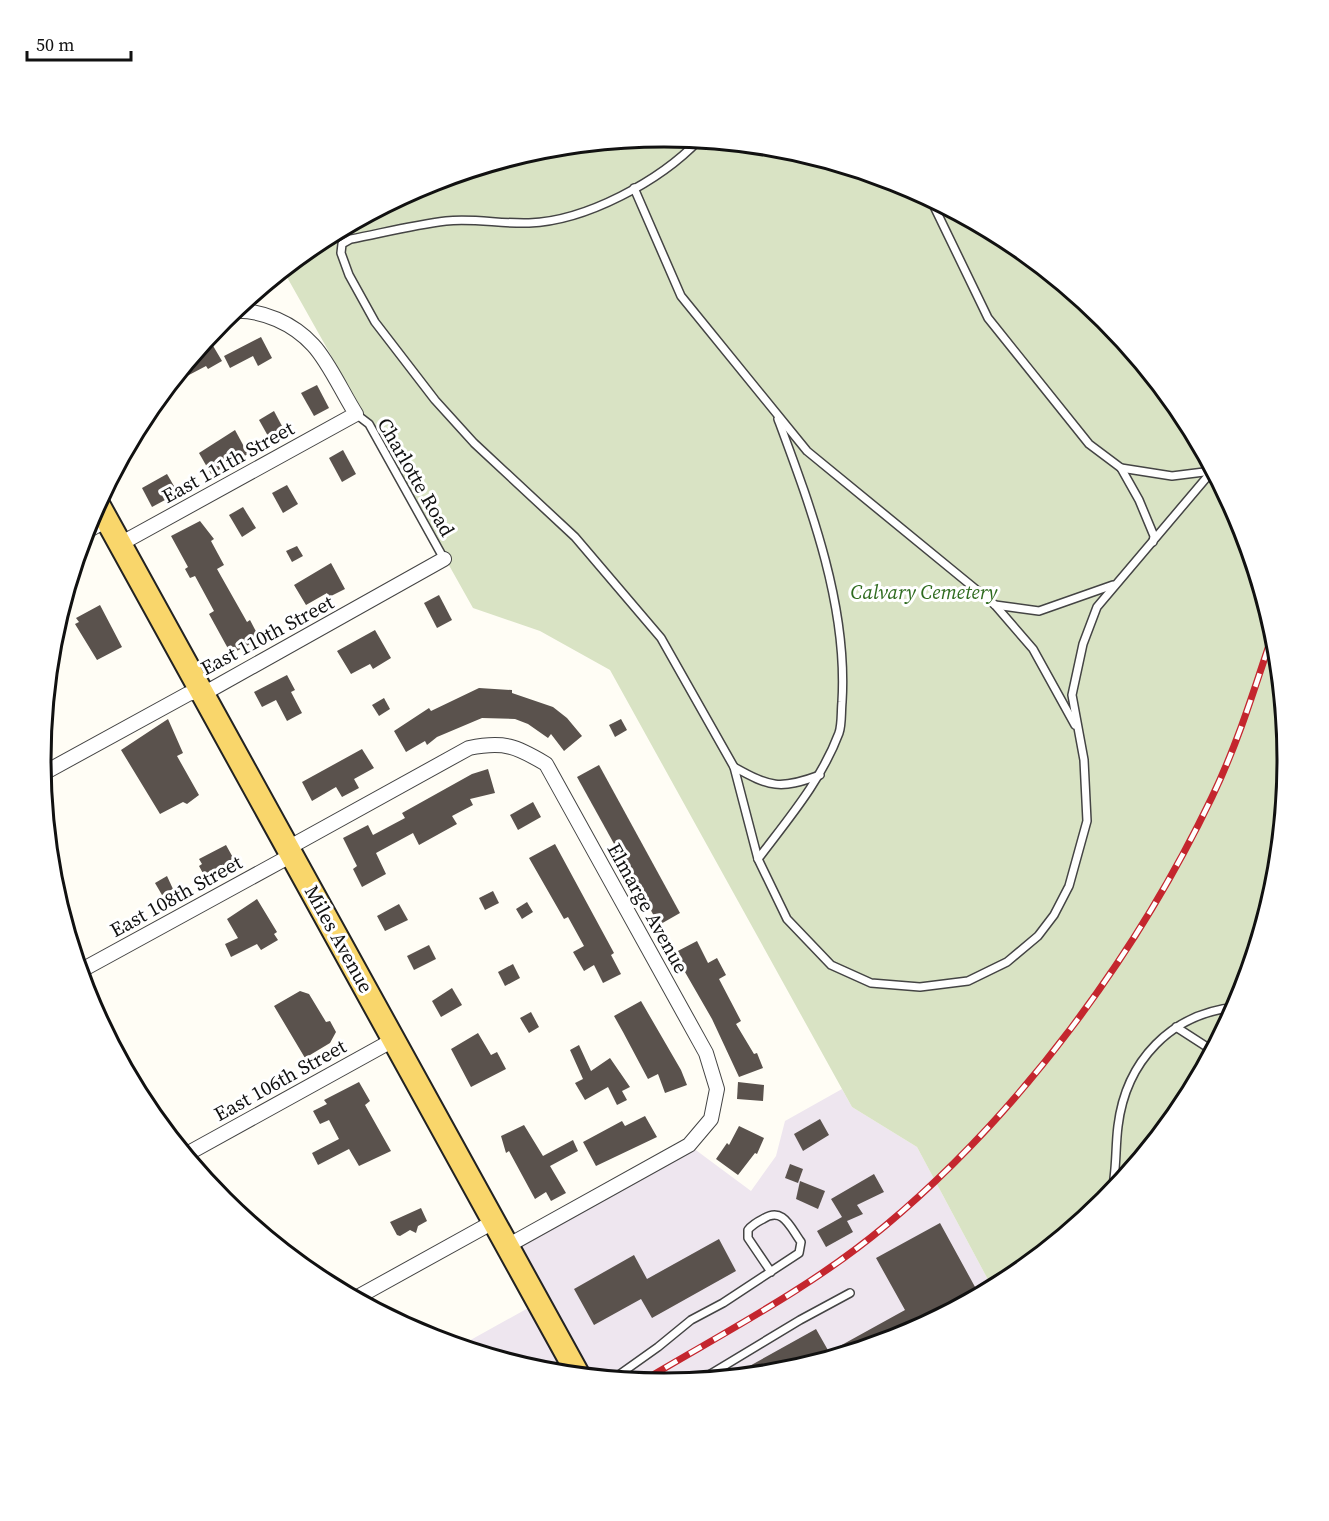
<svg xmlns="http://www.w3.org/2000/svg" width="1329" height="1521" font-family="'Source Serif 4',serif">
  <rect width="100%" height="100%" fill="#fffdf5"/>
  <polygon fill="#eee6ef" points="842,1089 852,1107 917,1147 993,1289 903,1337 786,1373 664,1384 542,1372 458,1347 539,1302 509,1245 689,1145 751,1191 776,1156 785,1121"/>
  <path fill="#d9e3c4" d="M665,137L787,149L904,184L1011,242L1106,320L1184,414L1241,522L1277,639L1288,761L1276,883L1241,1000L1183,1107L1105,1202L1011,1280L993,1289L917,1147L852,1107L610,670L540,631L473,608L283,270C357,210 449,170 542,149C581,140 625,140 665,137Z"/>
  <g fill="#5a524d">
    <polygon points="261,337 272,358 258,366 253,356 230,368 224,356"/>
    <polygon points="212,344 222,361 208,369 206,366 170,385 189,361"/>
    <polygon points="317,385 329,408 314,416 301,393"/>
    <polygon points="274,411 283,428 268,436 259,420"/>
    <polygon points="235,430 248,454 211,474 199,453"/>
    <polygon points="343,450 356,474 342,482 329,458"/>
    <polygon points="167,474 178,493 152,507 142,488"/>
    <polygon points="287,485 298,504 283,513 272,493"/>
    <polygon points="243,507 256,528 242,537 229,515"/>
    <polygon points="200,521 214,539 211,541 224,565 217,569 247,622 250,620 260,639 231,654 209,614 214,611 195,576 190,578 185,569 188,567 171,536"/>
    <polygon points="297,546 303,556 292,562 286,551"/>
    <polygon points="331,563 345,589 329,597 327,593 306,605 294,585"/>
    <polygon points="439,595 452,620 437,628 424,603"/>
    <polygon points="100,605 122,647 97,660 75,624 79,622 76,618"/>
    <polygon points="375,630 391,658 373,669 370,664 351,674 337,651"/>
    <polygon points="287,675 295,690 291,692 302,713 287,721 276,700 262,707 254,692"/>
    <polygon points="479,688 512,690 512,693 553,707 567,718 582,736 564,751 551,734 548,738 528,724 515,719 482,718 437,737 427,745 425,741 406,752 394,731 429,708 431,711"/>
    <polygon points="384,698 390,709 379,716 372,705"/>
    <polygon points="168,719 183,753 177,756 199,795 187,804 183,802 160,814 121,750"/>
    <polygon points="621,719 627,730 615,737 609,725"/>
    <polygon points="362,749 374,768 354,779 359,788 342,797 336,787 312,801 302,782"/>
    <polygon points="599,765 680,913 659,925 577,777"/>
    <polygon points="488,769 495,793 470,799 473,805 452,816 457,824 419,845 413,833 376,853 386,874 362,887 353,869 357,866 343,838 368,825 373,835 405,818 402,813 472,774"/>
    <polygon points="533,802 541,817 518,830 510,815"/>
    <polygon points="555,844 614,953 611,955 621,974 603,983 594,965 584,971 573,952 584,946 568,917 564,919 529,858"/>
    <polygon points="226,845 236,863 205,877 199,866 202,864 199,859"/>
    <polygon points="167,876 173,889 162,895 155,883"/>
    <polygon points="493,891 499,903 485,910 479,898"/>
    <polygon points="257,899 277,932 274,934 278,940 261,950 257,944 231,957 225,944 238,938 227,919"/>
    <polygon points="527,902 533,912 522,919 516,909"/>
    <polygon points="399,904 408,920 385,931 377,916"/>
    <polygon points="697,941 708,963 717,958 726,975 719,979 741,1021 736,1024 754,1054 757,1053 763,1068 739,1077 712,1019 674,953"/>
    <polygon points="429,945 436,959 414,970 407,956"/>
    <polygon points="513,964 520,978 505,986 498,972"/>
    <polygon points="452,988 462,1005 441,1017 432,1001"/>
    <polygon points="300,991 309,994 326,1022 330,1021 336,1032 330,1043 305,1058 274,1006"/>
    <polygon points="641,1001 681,1070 687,1085 665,1093 658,1074 648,1079 623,1032 614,1016"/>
    <polygon points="531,1012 539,1027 529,1033 520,1018"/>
    <polygon points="478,1033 491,1055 497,1052 506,1069 471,1087 451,1049"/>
    <polygon points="579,1045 591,1071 610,1058 630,1087 622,1091 627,1100 617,1105 608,1087 585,1100 575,1083 583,1079 570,1050"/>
    <polygon points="359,1082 370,1101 365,1105 391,1151 359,1166 349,1149 318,1165 312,1153 339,1139 329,1120 320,1124 313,1111 327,1104 324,1100"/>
    <polygon points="738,1082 764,1085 763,1101 737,1099"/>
    <polygon points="645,1116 657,1137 596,1166 583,1142 622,1121 625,1126"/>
    <polygon points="820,1119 829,1135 803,1151 794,1134"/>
    <polygon points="524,1125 543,1156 573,1140 578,1151 550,1166 566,1193 551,1201 546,1192 535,1199 509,1151 506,1153 501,1136"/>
    <polygon points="739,1126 764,1138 757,1154 755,1153 738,1175 716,1159 727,1143 729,1145"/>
    <polygon points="790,1164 803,1169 798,1183 785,1178"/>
    <polygon points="874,1174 884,1192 857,1205 863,1214 847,1221 853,1232 826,1247 817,1231 842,1217 831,1199"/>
    <polygon points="800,1181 825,1191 818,1209 796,1199"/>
    <polygon points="421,1208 427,1221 418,1226 416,1233 410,1230 400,1236 397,1235 390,1222"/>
    <polygon points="940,1223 980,1296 903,1337 786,1373 728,1378 816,1329 829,1352 905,1310 876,1258"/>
    <polygon points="719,1239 736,1271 652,1318 641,1299 594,1325 574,1289 634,1255 647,1279"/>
  </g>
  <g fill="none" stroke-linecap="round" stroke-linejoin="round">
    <defs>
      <g id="service">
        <path d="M699,140C660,181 586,221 529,223C501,224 473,218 446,221C414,225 382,233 351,239L342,244L341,253L349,275L375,322L435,400L474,443L575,537L661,638L734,767L758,859L787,919L831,965L871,983L920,987L968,981L1007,962L1038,936L1054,915L1069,886L1087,821L1084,760L1072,695L1083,644L1097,607L1213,470"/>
        <polyline points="634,188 681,296 807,451 995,605 1033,649 1075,725"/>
        <polyline points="930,198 988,318 1089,444 1121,468 1172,476 1212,471"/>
        <polyline points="356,414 369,424 444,559"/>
        <polyline points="1121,468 1139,500 1154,536 1153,542"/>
        <polyline points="995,605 1039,611 1113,585"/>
        <path d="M734,767C770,787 780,790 820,775"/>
        <path d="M758,859C788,819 821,781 839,733C842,724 841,712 842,702C848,606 811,508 778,419"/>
        <polyline points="1176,1027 1207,1047 1212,1054"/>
        <path d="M1111,1195C1117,1173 1115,1149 1118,1126C1126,1061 1171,1013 1237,1007"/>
        <path d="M613,1379L658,1347L691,1320L723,1303L799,1253L801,1242C790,1227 783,1206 763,1219C757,1222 752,1225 748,1230V1238L771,1272"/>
        <polyline points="699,1381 800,1320 850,1293"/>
      </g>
      <g id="minor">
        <polyline points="85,532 107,520"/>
        <path d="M120,544L356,414C343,394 329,362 313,345C294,324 262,309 233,311"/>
        <polyline points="42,774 188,694 212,689 444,559"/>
        <path d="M288,848L469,748C504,741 516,746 546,764L706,1053L717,1089L711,1119L689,1145L509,1245"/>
        <polyline points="80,971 292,855"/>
        <polyline points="185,1155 395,1039"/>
        <polyline points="354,1299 495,1221"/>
      </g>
      <polyline id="primary" points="98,504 579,1376"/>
    </defs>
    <use href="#service" stroke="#444" stroke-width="10"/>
    <use href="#minor" stroke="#444" stroke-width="16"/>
    <use href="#primary" stroke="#222" stroke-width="26"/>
    <use href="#service" stroke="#fff" stroke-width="7"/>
    <use href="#minor" stroke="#fff" stroke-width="14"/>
    <use href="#primary" stroke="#f9d66b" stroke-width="22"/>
    <defs>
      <path id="rail" d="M641,1382C723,1333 811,1288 885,1226C1020,1113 1136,956 1212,797C1238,743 1255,687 1274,630"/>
    </defs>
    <use href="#rail" stroke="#c4262e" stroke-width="7"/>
    <use href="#rail" stroke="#fff" stroke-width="4.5" stroke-dasharray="14" stroke-linecap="butt"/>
  </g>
  <g text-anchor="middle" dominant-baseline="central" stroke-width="6" stroke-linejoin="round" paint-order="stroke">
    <g font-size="20" fill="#111" stroke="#fff">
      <text transform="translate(228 462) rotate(-29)">East 111th Street</text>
      <text transform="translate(416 477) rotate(60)">Charlotte Road</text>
      <text transform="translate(267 635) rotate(-28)">East 110th Street</text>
      <text transform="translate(176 896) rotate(-29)">East 108th Street</text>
      <text transform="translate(648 908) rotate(61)">Elmarge Avenue</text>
      <text transform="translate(339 939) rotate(61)">Miles Avenue</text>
      <text transform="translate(280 1080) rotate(-29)">East 106th Street</text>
    </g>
    <g font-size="20" font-style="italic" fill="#2f6b1f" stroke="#fff">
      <text x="924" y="592">Calvary Cemetery</text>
    </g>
  </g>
  <path d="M0 0H1329V1521H0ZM51 760a613 613 0 1 1 1226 0a613 613 0 1 1-1226 0Z" fill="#fff" fill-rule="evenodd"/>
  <path fill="none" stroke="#111" stroke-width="3" d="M51 760a613 613 0 1 1 1226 0a613 613 0 1 1-1226 0Z"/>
  <path d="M27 51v9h104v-9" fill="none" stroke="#111111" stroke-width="3"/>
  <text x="36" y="51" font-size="18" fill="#111111" stroke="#ffffff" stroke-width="4.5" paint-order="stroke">50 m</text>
</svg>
